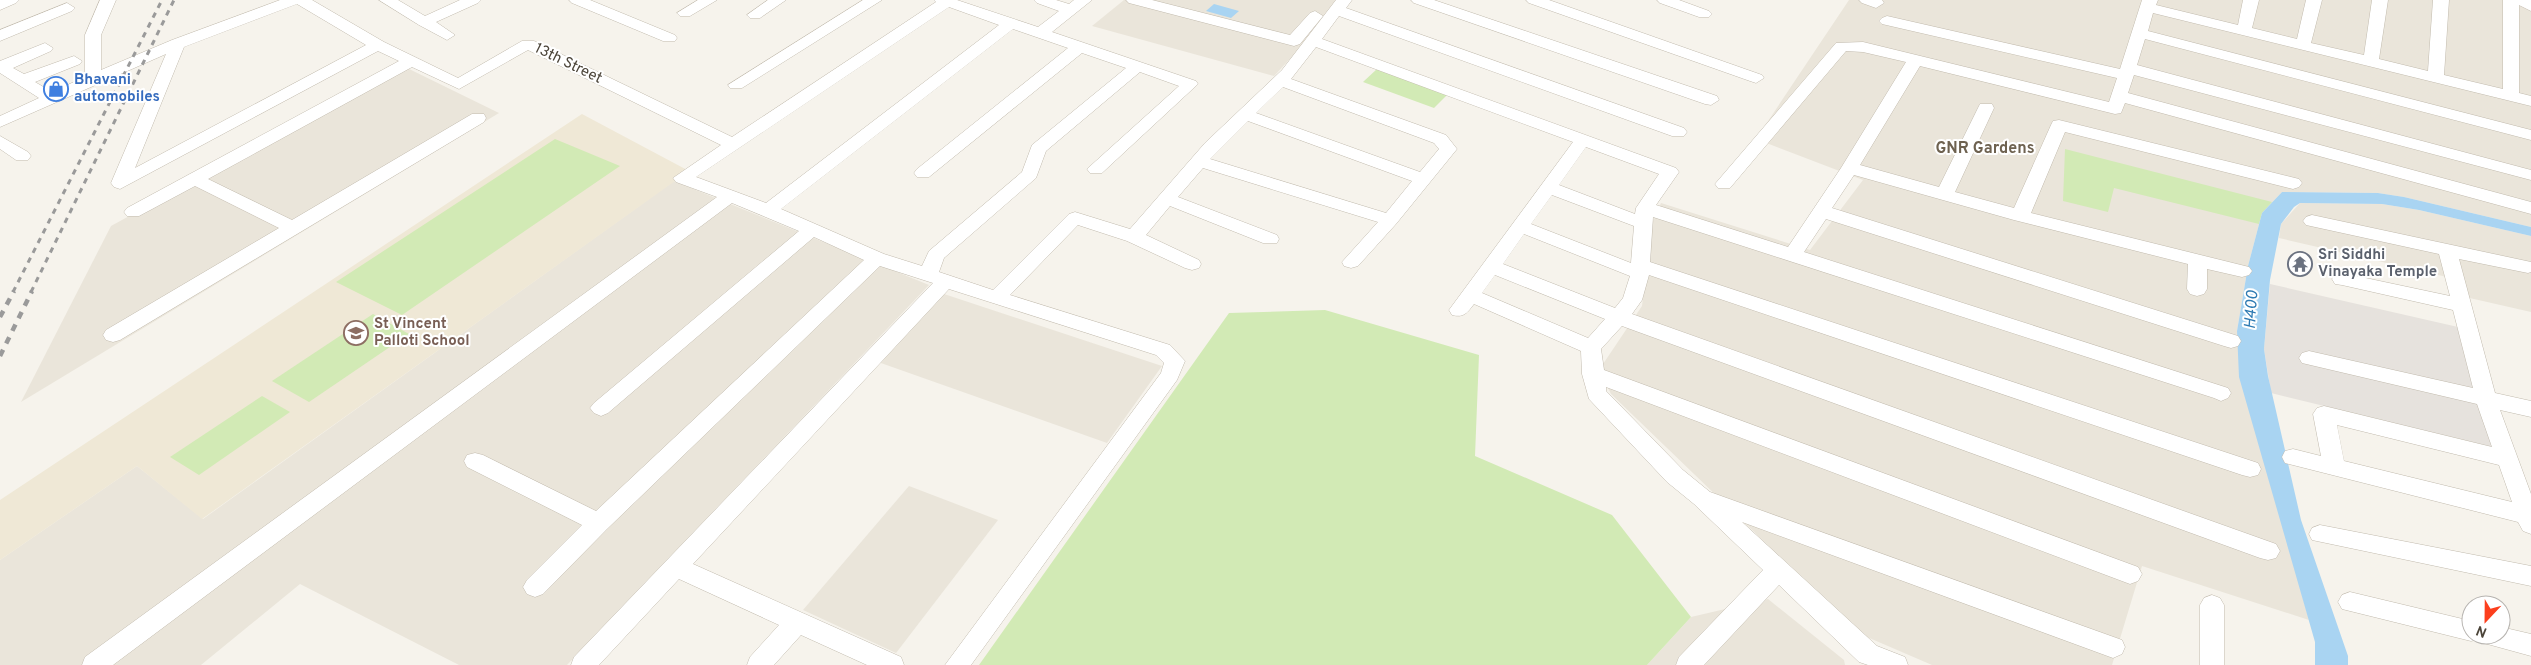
<svg xmlns="http://www.w3.org/2000/svg" width="2531" height="665" font-family="Overpass,sans-serif">
  <rect width="100%" height="100%" fill="#f6f3ec"/>
  <g fill="#eae5da">
    <polygon points="1124,0 1336,0 1302,46 1274,76 1092,26"/>
    <polygon points="1849,0 2531,0 2531,227 2404,197 2378,193 2282,192 2262,213 2248,266 2237,331 2282,523 2309,620 2142,566 2112,665 1932,665 1860,634 1611,394 1599,370 1642,306 1653,221 1661,203 1810,250 1863,180 1756,139"/>
    <polygon points="403,66 499,113 21,402 111,226"/>
    <polygon points="674,181 929,285 567,665 459,665 300,584 201,665 0,665 0,560 137,466 203,519"/>
    <polygon points="2300,203 2382,204 2419,210 2531,236 2531,312 2452,294 2447,277 2279,238 2281,224"/>
    <polygon points="941,293 1162,366 1107,443 878,362"/>
    <polygon points="909,486 998,520 896,653 803,610"/>
    <polygon points="1768,599 1844,660 1845,665 1647,665 1691,617"/>
  </g>
  <polygon fill="#e6e2dd" points="2270,284 2458,327 2493,447 2271,393 2264,349"/>
  <polygon fill="#efe8d6" points="582,114 689,171 202,519 137,466 0,560 0,500"/>
  <g fill="#d2eab5">
    <polygon points="1377,69 1448,94 1434,108 1363,82"/>
    <polygon points="555,139 620,166 402,315 336,282"/>
    <polygon points="2065,149 2272,202 2262,213 2259,224 2114,188 2108,212 2063,201"/>
    <polygon points="1325,310 1479,355 1475,456 1612,515 1691,617 1647,665 979,665 1229,313"/>
    <polygon points="373,314 409,334 309,402 272,381"/>
    <polygon points="262,396 290,412 199,475 170,457"/>
  </g>
  <g fill="#a9d4f2">
    <polygon points="1214,4 1239,11 1231,18 1206,11"/>
    <polygon points="2282,192 2378,193 2404,197 2531,227 2531,236 2419,210 2382,204 2300,203 2294,207 2281,224 2270,280 2264,349 2268,376 2301,520 2348,656 2348,665 2315,665 2315,642 2239,377 2237,331 2248,266 2262,213"/>
  </g>
  <g fill="none" stroke-linecap="round" stroke-linejoin="round">
    <defs>
      <g id="minor">
        <polygon points="0,0 19,0 16,3 0,10"/>
        <path d="M100,0H116L101,35V70L172,40L280,0H312L384,42L458,78L522,41H534L732,137L936,2L934,0H957L1038,27L1059,11L1037,3L1034,0H1056L1069,4L1074,0H1092L1052,32L1196,81L1198,84L1102,173H1090L1087,169L1179,86L1140,72L1046,151L1036,178L944,258L939,272L993,290L1069,214L1075,212L1130,229L1205,143L1282,70L1336,0H1352L1346,8L1684,128L1687,132L1684,136H1672L1339,16L1322,39L1676,168L1679,172L1656,205L1788,247L1841,168L1906,62L1863,52L1846,51L1730,188H1718L1715,184L1836,43L1863,42L2109,102L2117,78L1882,24L1879,21L1882,18L1887,16L2120,69L2142,0H2158L2156,5L2238,25L2243,0H2259L2252,28L2297,39L2306,0H2322L2311,43L2364,55L2372,0H2388L2379,59L2428,71L2433,0H2449L2444,75L2503,89V0H2531V11L2519,5V93L2531,96V106L2153,13L2148,31L2531,130V140L2145,39L2137,65L2531,170V180L2134,75L2128,93L2531,202V214L2125,103L2121,113L2115,114L1920,66L1860,165L1939,187L1978,108L1980,104H1992L1994,108L1955,192L2014,208L2051,125L2053,121L2059,120L2299,179L2302,183L2299,187L2293,189L2065,132L2031,213L2249,267L2252,271L2249,275L2242,277L2207,269V289L2204,294L2197,296L2190,294L2187,289L2188,264L2014,220L1854,175L1832,208L2238,336L2241,341L2238,346L2231,348L2224,346L1826,219L1804,252L2228,388L2231,393L2228,398L2221,401L2214,398L1653,217L1650,262L2258,463L2261,469L2258,475L2250,477L2242,475L1649,275L1642,300L1632,314L2276,544L2280,551L2276,558L2268,560L2260,558L1622,326L1601,349L1604,370L2138,567L2142,574L2138,581L2130,584L2122,581L1606,387V391L1683,470L1710,492L2122,640L2125,647L2122,654L2113,658L1742,522L1877,646L1905,657L1908,665H1868L1859,662L1779,585L1704,665H1676L1679,657L1763,570L1694,504L1667,482L1589,399L1582,374L1581,351L1474,304C1467,313 1464,318 1452,315L1449,310L1573,142L1316,47L1291,79L1446,135L1457,149L1396,224L1358,266L1351,268L1344,266L1342,262L1378,222L1203,168L1178,197L1277,235L1279,239L1277,243H1263L1170,206L1146,235L1199,260L1201,264L1199,268L1192,270L1185,268L1127,241L1078,225L1010,295L1170,345L1185,361L1177,380L971,665H945L1161,373L1164,363L1156,355L949,289L693,564L901,657L904,665H867L801,635L774,665H747L750,657L779,625L679,579L599,665H571L574,657L933,283L880,266L607,529L543,594L535,597L527,594L523,587L527,580L582,525L467,467L464,461L467,455L475,453L483,455L596,511L864,260L814,237L608,413L601,416L594,413L590,408L594,403L799,231L732,203L113,665H82L85,657L717,197L676,182L673,178L721,145L528,50L459,89L412,67L208,179L292,220L472,114H484L486,118L484,122L120,340L113,342L106,340L103,335L106,330L279,228L195,186L139,216H127L124,212L127,208L399,61L378,51L120,189L114,187L111,183L166,54L0,127V116L39,98L0,73V61L45,43L53,48L51,51L13,68L24,74L74,56L82,61L80,64L35,82L52,92L85,77V35ZM297,4L366,45L135,168L184,47ZM949,7L999,25L766,203L696,177ZM1013,29L1068,48L917,169L914,173L917,177H929L1082,53L1126,68L1032,145L1022,172L929,251L922,266L884,254L781,209ZM1283,87L1434,143L1439,149L1420,172L1256,113ZM1248,121L1412,181L1386,213L1210,159ZM1586,147L1659,174L1636,208L1635,214L1559,185ZM1552,195L1634,226L1631,263L1531,224ZM1524,234L1630,276L1623,298L1615,308L1503,264ZM1495,275L1605,319L1588,338L1482,293Z"/>
        <polygon points="379,0 398,0 425,16 460,0 481,0 478,3 436,22 455,35 447,40 419,25"/>
        <polygon points="569,0 590,0 675,35 677,38 675,41 663,41 572,3"/>
        <polygon points="698,0 717,0 690,16 680,16 677,13"/>
        <polygon points="768,0 786,0 760,18 750,18 747,15"/>
        <polygon points="863,0 882,0 742,88 730,88 728,85"/>
        <polygon points="1126,0 1152,0 1290,35 1310,13 1315,11 1323,16 1300,44 1294,46 1129,3"/>
        <polygon points="1411,0 1434,0 1717,96 1719,100 1711,105 1705,104 1414,3"/>
        <polygon points="1526,0 1549,0 1762,75 1764,78 1756,83 1750,81 1529,3"/>
        <polygon points="1657,0 1679,0 1709,11 1712,14 1709,17 1699,17 1660,3"/>
        <polygon points="1859,0 1882,0 1884,3 1876,8 1862,3"/>
        <polygon points="67,3 75,8 72,11 0,41 0,30"/>
        <polygon points="0,136 28,152 31,156 28,160 16,160 0,149"/>
        <path d="M2312,215L2531,262V272L2528,273L2459,259L2495,393L2531,401V417L2500,410L2531,494V534L2523,531L2518,522L2285,463L2282,457L2285,451L2293,449L2321,456L2313,414L2317,408L2324,406L2492,447L2477,404L2302,363L2299,358L2302,353L2309,351L2473,388L2453,310L2342,285L2335,284L2332,279L2335,274L2342,273L2450,296L2439,254L2306,225L2303,221L2306,217ZM2337,425L2499,465L2512,502L2344,461Z"/>
        <polygon points="2320,525 2531,566 2531,586 2312,540 2309,534 2312,528"/>
        <polygon points="2350,592 2471,621 2471,635 2501,635 2501,627 2531,634 2531,656 2480,642 2479,639 2471,641 2342,609 2338,602 2342,595"/>
        <polygon points="2212,595 2220,598 2224,605 2224,665 2200,665 2200,605 2204,598"/>
      </g>
    </defs>
    <use href="#minor" stroke="#c2bbae" stroke-width="1"/>
    <use href="#minor" fill="#fff" fill-rule="evenodd"/>
    <g stroke="#9a9a9a" stroke-width="3" stroke-dasharray="5.5 5.5" stroke-linecap="butt">
      <polyline points="13,292 162,0"/>
      <polyline points="31,292 174,0"/>
    </g>
    <g stroke="#9a9a9a" stroke-width="4.5" stroke-dasharray="7 7" stroke-linecap="butt">
      <polyline points="0,317 14,291"/>
      <polyline points="0,356 32,291"/>
    </g>
  </g>
  <defs>
    <symbol id="shop-ring" viewBox="-11 -11 22 22"><circle r="9.5" fill="#fff" stroke="#3f7fe0" stroke-width="1.5"/><path d="M-5-2.5h2.3a2.7 3.5 0 0 1 5.4 0H5L5.5 6h-11ZM-1.5-2.5h3a1.5 2.3 0 0 0-3 0Z" fill="#3f7fe0"/></symbol>
    <symbol id="temple-ring" viewBox="-11 -11 22 22"><circle r="9.5" fill="#fff" stroke="#6b7280" stroke-width="1.5"/><path d="M0-6L5-2H3V0L6.5 2.5H4V6H1.5V3h-3V6H-4V2.5H-6.5L-3 0V-2H-5Z" fill="#6b7280"/></symbol>
    <symbol id="school-ring" viewBox="-11 -11 22 22"><circle r="9.5" fill="#fff" stroke="#8d6e63" stroke-width="1.5"/><path d="M0-5L7-2L0 1L-7-2ZM-4 1L0 2.5L4 1V4Q0 6-4 4Z" fill="#8d6e63"/></symbol>
  </defs>
  <g fill-rule="evenodd">
    <use href="#shop-ring" x="42" y="75" width="28" height="28"/>
    <use href="#temple-ring" x="2286" y="250" width="28" height="28"/>
    <use href="#school-ring" x="342" y="319" width="28" height="28"/>
  </g>
  <g text-anchor="middle" dominant-baseline="central" stroke-width="4" stroke-linejoin="round" paint-order="stroke">
    <g font-size="15" fill="#4b4439" stroke="#fff">
      <text transform="translate(568 64) rotate(26)">13th Street</text>
    </g>
    <g font-size="15" font-weight="bold" fill="#366cbe" stroke="#fff" text-anchor="start">
      <text x="74" y="80">Bhavani<tspan x="74" dy="17">automobiles</tspan></text>
    </g>
    <g font-size="15" font-weight="bold" fill="#5b616d" stroke="#fff" text-anchor="start">
      <text x="2318" y="255">Sri Siddhi<tspan x="2318" dy="17">Vinayaka Temple</tspan></text>
    </g>
    <g font-size="15" font-weight="bold" fill="#785e54" stroke="#fff" text-anchor="start">
      <text x="374" y="324">St Vincent<tspan x="374" dy="17">Palloti School</tspan></text>
    </g>
    <g font-size="16" font-weight="bold" fill="#6e6250" stroke="#fff">
      <text x="1985" y="149">GNR Gardens</text>
    </g>
    <g font-size="16" font-style="italic" fill="#2e7ab2" stroke="#fff">
      <text transform="translate(2252 310) rotate(-86)">H400</text>
    </g>
  </g>
  <g transform="translate(2486 620) rotate(202)"><circle r="24" fill="#ffffff" stroke="#b7b4b0"/>
  <path d="M0-4L9 19L0 12L-9 19Z" fill="#fc3f1d"/>
  <text y="-8" font-size="14" font-weight="bold" text-anchor="middle" fill="#4b4439">N</text>
  </g>
</svg>
